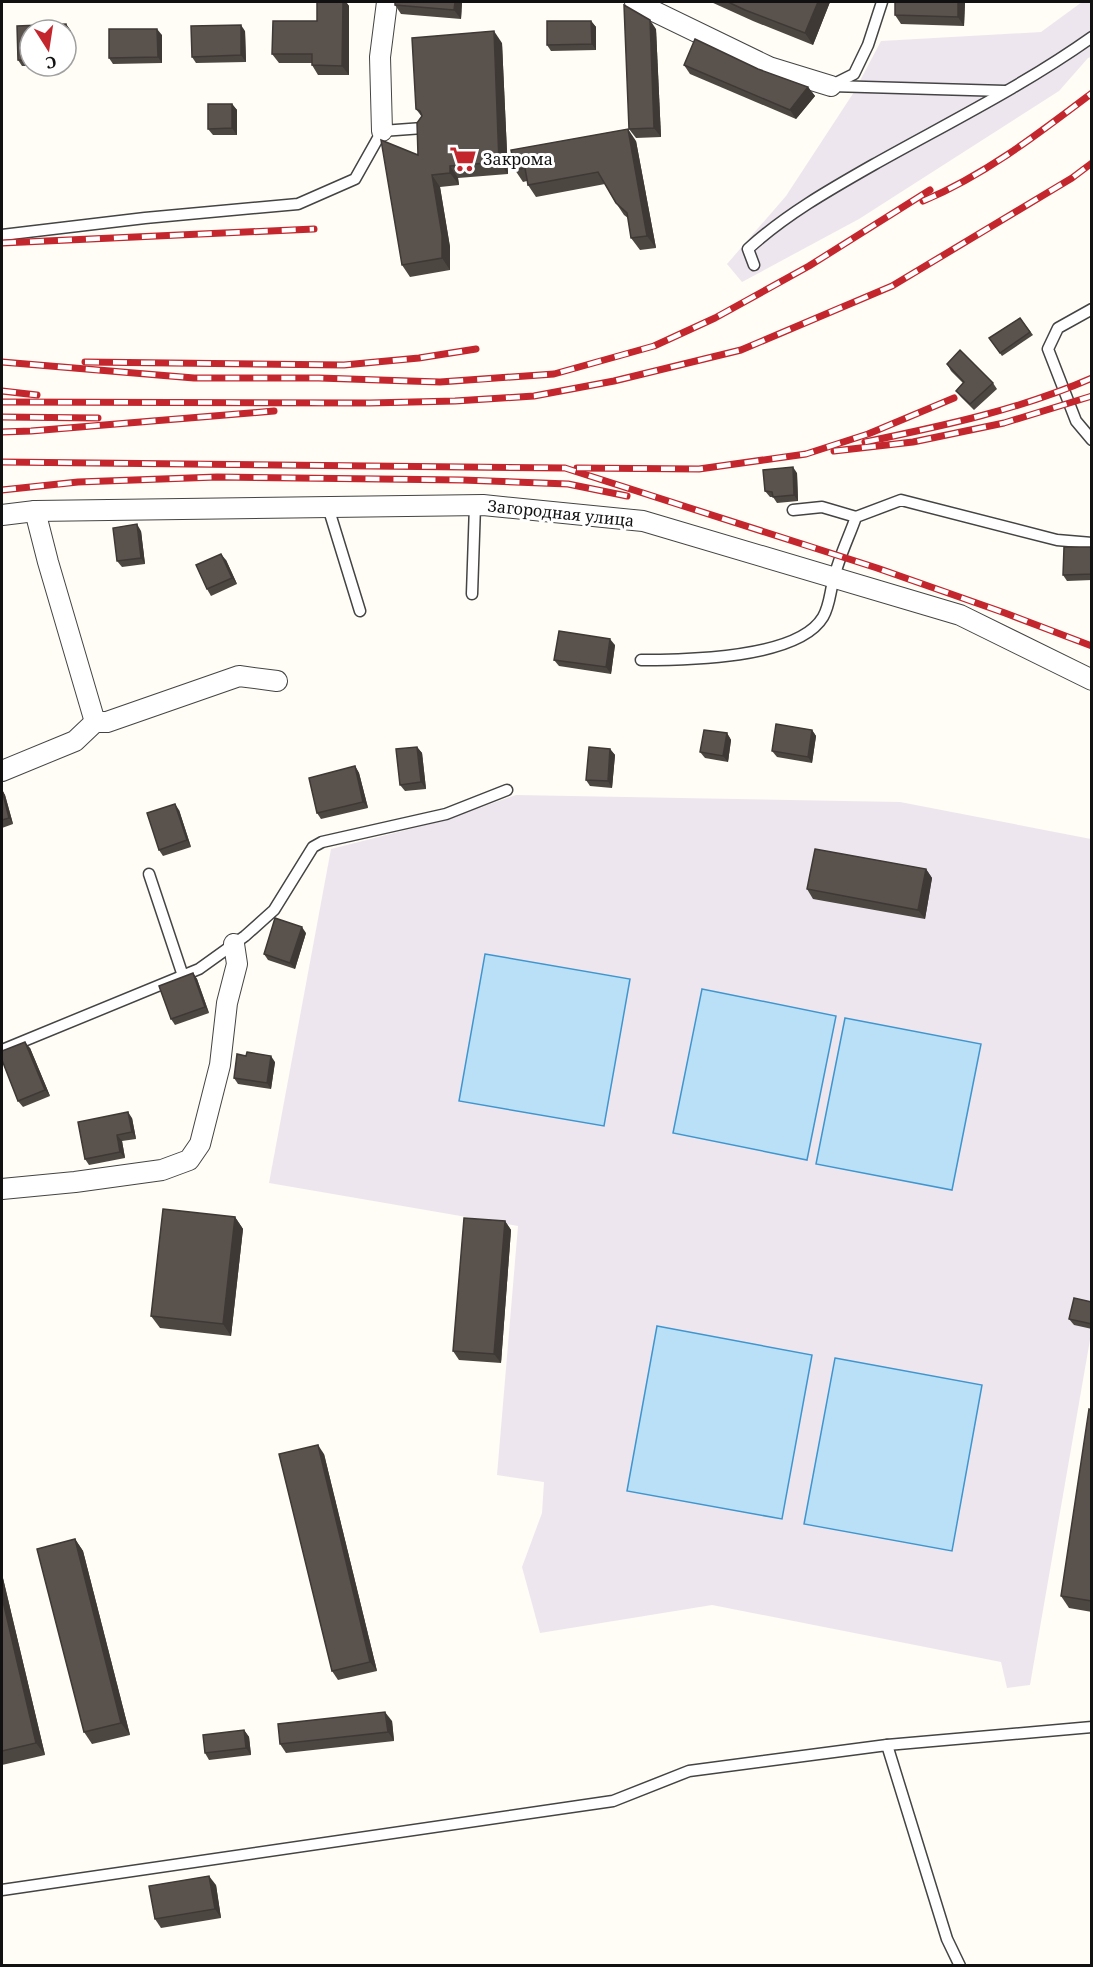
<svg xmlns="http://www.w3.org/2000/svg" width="1093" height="1967" font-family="'Noto Serif',serif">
  <rect width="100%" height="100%" fill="#fffdf5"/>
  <g fill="#eee6ef">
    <polygon points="1082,2 1091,2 1091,57 1088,58 1059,91 859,219 742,282 727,264 786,196 854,92 881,41 1041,32"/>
    <polygon points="516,795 900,802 1091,839 1091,1334 1030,1685 1007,1688 1001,1662 712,1605 540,1633 522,1567 542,1513 544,1482 497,1475 518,1226 269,1183 331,849 442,821"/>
  </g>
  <g fill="#b9e0f7" stroke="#3f96cf" stroke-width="1.5">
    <polygon points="485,954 630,979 604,1126 459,1101"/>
    <polygon points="702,989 836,1016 807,1160 673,1133"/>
    <polygon points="845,1018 981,1044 952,1190 816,1164"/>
    <polygon points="657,1326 812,1355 782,1519 627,1491"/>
    <polygon points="835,1358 982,1385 952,1551 804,1524"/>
  </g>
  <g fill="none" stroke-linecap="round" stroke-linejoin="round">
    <defs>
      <g id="service">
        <polyline points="834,84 854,74 868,45 882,2"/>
        <polyline points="831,86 1005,91"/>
        <polyline points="2,235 145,218 298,204 355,179 382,131 423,128"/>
        <path d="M754,265L748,249C785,215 829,190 873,165C946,124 1023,86 1092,37"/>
        <polyline points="1092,309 1058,328 1048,349 1076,421 1092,440"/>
        <polyline points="328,507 360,611"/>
        <polyline points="793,510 822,507 856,517"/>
        <polyline points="472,594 475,505"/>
        <path d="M641,660C685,660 798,659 823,617C830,605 830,591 834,578C839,557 849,537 856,517L901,500L1057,540L1092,543"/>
        <polyline points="149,874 183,976"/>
        <polyline points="2,1050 199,969 245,936 274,910 313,847 322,842 446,814 507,790"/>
        <polyline points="887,1745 1092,1727"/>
        <polyline points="2,1890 613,1801 689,1771 887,1745 947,1939 960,1966"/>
      </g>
      <g id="minor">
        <polyline points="635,2 769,67 831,86"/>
        <polyline points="382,131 380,57 387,2"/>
        <polyline points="35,511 48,562 95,722"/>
        <polyline points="2,515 35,511 483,505 643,521 960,615 1092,680"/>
        <polyline points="2,771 75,741 95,722 107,722 239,676 277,681"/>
        <polyline points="2,1189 75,1182 162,1170 189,1160 200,1144 220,1065 227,1003 237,964 234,944"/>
      </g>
    </defs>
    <use href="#service" stroke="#444" stroke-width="13"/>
    <use href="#minor" stroke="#444" stroke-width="22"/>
    <use href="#service" stroke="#fff" stroke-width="10"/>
    <use href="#minor" stroke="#fff" stroke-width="20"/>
    <defs>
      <g id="rail">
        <path d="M923,201C985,175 1038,134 1092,93"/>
        <polyline points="2,243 314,229"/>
        <polyline points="2,362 194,378 319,378 440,382 554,374 654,346 715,318 809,266 930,190"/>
        <polyline points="85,362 344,365 419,358 476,349"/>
        <polyline points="2,391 37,395"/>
        <polyline points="2,402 370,403 455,401 534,396 614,381 741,350 892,286 1072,178 1092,163"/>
        <polyline points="2,417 98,418"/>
        <polyline points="2,432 31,431 274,411"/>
        <path d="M865,442C942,426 1019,410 1092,378"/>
        <polyline points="834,451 913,442 1004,423 1092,396"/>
        <polyline points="2,462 565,468 877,568 1005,613 1092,646"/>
        <polyline points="577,468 699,469 806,454 868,434 954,398"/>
        <polyline points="2,490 78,482 217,477 462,480 568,484 627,496"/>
      </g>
    </defs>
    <use href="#rail" stroke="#c4262e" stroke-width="7"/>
    <use href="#rail" stroke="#fff" stroke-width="4.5" stroke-dasharray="14" stroke-linecap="butt"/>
  </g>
  <g fill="#4d4742">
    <polygon points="317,2 346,2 349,6 349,75 318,75 312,65 312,63 279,63 272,54 317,21"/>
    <polygon points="395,2 462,2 461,19 401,14 395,5"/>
    <polygon points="711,2 830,2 813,45 753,21"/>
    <polygon points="895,2 965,2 964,26 901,24 895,15"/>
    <polygon points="591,21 596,27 596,50 551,51 547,45"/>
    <polygon points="66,24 71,31 72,64 66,65 66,30 30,30 30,66 35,66 22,66 18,60 17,26"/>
    <polygon points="656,29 661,137 636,138 629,129"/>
    <polygon points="245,31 246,62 196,63 192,57"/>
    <polygon points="162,35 162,63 113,64 109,58"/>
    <polygon points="502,43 508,174 458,178 459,185 440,187 450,247 450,270 410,277 402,265 418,155 422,117 416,109"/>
    <polygon points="684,65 808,87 815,96 796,119 690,74"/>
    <polygon points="232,104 237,110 237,135 213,135 208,129"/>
    <polygon points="636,141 656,248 640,250 631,238 628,218 624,215 616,203 605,184 536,197 528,185 527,181 523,182 515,170"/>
    <polygon points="1020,318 1033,335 1002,356 989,338"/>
    <polygon points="947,364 993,383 997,389 974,410 961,397 956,391 963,383 951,371"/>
    <polygon points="797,473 798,501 777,503 773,497 770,497 765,491"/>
    <polygon points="141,531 145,564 122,567 117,561"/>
    <polygon points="1092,547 1092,580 1067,581 1063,575"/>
    <polygon points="226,560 237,584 211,596 207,589"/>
    <polygon points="615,645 611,674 559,666 554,660"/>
    <polygon points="812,730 816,736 812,763 777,757 772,751"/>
    <polygon points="727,733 731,740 728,762 705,758 700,752"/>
    <polygon points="417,747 422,753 426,789 405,791 400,785"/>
    <polygon points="610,749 615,755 612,788 590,786 586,780"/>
    <polygon points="355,766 359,773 368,808 321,819 317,813"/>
    <polygon points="2,790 5,795 13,824 2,828"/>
    <polygon points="179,810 191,847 163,856 159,850"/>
    <polygon points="926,869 932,878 925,919 813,899 807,889"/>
    <polygon points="306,933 295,969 268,960 264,954"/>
    <polygon points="193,973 197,979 209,1013 175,1025 171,1019"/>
    <polygon points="30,1048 50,1096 23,1107 18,1101"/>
    <polygon points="275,1062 271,1089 238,1084 234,1078"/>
    <polygon points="132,1118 136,1139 122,1141 125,1158 89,1165 85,1159"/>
    <polygon points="235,1217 243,1229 231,1336 160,1328 151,1316"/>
    <polygon points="505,1221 511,1230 501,1363 459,1360 453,1351"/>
    <polygon points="1092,1302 1092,1329 1074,1325 1069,1319"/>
    <polygon points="1092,1410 1092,1612 1069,1608 1061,1596"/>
    <polygon points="324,1454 377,1671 338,1680 332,1671"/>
    <polygon points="75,1539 83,1551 130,1735 92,1744 84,1732"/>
    <polygon points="2,1574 45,1755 2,1765"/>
    <polygon points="392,1721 394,1741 286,1753 280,1744"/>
    <polygon points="244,1730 249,1737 251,1755 209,1760 205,1753"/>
    <polygon points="216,1885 221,1918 161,1928 155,1919"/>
  </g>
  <g fill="#3f3936">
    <polygon points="343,2 346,2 349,6 349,75 342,66"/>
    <polygon points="455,2 462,2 461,19 454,10"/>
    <polygon points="818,2 830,2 813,45 805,33"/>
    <polygon points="958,2 965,2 964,26 958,17"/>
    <polygon points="650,20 656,29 661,137 654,128"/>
    <polygon points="591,21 596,27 596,50 592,44"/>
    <polygon points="66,24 71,31 72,64 68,58"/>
    <polygon points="241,25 245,31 246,62 241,55"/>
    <polygon points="157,29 162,35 162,63 158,57"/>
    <polygon points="494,31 502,43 508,174 499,162"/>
    <polygon points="808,87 815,96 796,119 790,110"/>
    <polygon points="232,104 237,110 237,135 232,128"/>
    <polygon points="628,129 636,141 656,248 647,236"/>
    <polygon points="450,166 458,178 459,185 450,173"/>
    <polygon points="432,175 440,187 450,247 450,270 442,258"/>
    <polygon points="793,467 797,473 798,501 794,495"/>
    <polygon points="137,524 141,531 145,564 141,558"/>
    <polygon points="221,554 226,560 237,584 232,578"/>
    <polygon points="610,639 615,645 611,674 606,667"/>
    <polygon points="812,730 816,736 812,763 808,757"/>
    <polygon points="727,733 731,740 728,762 723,756"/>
    <polygon points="417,747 422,753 426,789 421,782"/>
    <polygon points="610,749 615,755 612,788 608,781"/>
    <polygon points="355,766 359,773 368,808 363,802"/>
    <polygon points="2,790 5,795 13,824 9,818"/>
    <polygon points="175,804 179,810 191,847 187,840"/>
    <polygon points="926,869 932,878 925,919 918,910"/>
    <polygon points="302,927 306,933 295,969 290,963"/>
    <polygon points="193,973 197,979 209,1013 205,1007"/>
    <polygon points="25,1042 30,1048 50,1096 45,1090"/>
    <polygon points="271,1056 275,1062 271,1089 267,1083"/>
    <polygon points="128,1112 132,1118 136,1139 132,1132"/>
    <polygon points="117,1135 122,1141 125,1158 120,1152"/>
    <polygon points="235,1217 243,1229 231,1336 223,1324"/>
    <polygon points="505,1221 511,1230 501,1363 494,1354"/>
    <polygon points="318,1445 324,1454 377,1671 370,1662"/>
    <polygon points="75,1539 83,1551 130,1735 121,1723"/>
    <polygon points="2,1574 45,1755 36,1743 2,1597"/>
    <polygon points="385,1712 392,1721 394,1741 388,1732"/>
    <polygon points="244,1730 249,1737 251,1755 246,1748"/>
    <polygon points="209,1876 216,1885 221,1918 215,1909"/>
  </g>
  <g fill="#5a524d" stroke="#3f3936" stroke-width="1.5">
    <polygon points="317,2 343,2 342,66 312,65 312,54 272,54 273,21 317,21"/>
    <polygon points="395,2 455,2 454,10 395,5"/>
    <polygon points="728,2 818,2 805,33 745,10"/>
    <polygon points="895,2 958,2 958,17 895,15"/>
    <polygon points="624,5 650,20 654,128 629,129"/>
    <polygon points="547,21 591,21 592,44 547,45"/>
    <polygon points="66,24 68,58 66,58 66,30 30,30 30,60 18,60 17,26"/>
    <polygon points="241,25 241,55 192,57 191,26"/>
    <polygon points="109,29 157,29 158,57 109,58"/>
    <polygon points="494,31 499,162 450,166 450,173 432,175 442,235 442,258 402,265 381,140 418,155 417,123 422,116 420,111 416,109 412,38"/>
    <polygon points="695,39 758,69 808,87 790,110 684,65"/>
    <polygon points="208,104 232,104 232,128 208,129"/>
    <polygon points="628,129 647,236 631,238 627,213 616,203 598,172 528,185 525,168 515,170 511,150"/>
    <polygon points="1020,318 1030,332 1000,353 989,338"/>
    <polygon points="960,350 993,383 970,404 956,391 964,382 947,364"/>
    <polygon points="793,467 794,495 773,497 772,492 765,491 763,470"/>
    <polygon points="137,524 141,558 117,561 113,528"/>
    <polygon points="1064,547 1092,547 1092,574 1063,575"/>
    <polygon points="221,554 232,578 207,589 196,565"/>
    <polygon points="559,631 610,639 606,667 554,660"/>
    <polygon points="776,724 812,730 808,757 772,751"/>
    <polygon points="704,730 727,733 723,756 700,752"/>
    <polygon points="417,747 421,782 400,785 396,749"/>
    <polygon points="589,747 610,749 608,781 586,780"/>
    <polygon points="355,766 363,802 317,813 309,778"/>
    <polygon points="2,790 9,818 2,820"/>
    <polygon points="175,804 187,840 159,850 147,813"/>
    <polygon points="815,849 926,869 918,910 807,889"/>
    <polygon points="275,918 302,927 290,963 264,954"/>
    <polygon points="193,973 205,1007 171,1019 159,986"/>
    <polygon points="25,1042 45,1090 18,1101 2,1060 2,1051"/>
    <polygon points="247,1052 271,1056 267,1083 234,1078 237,1054 246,1056"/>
    <polygon points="128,1112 132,1132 117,1135 120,1152 85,1159 78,1122"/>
    <polygon points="163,1209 235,1217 223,1324 151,1316"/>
    <polygon points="464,1218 505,1221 494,1354 453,1351"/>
    <polygon points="1074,1298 1092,1302 1092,1324 1069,1319"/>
    <polygon points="1089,1409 1092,1410 1092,1601 1061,1596"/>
    <polygon points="318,1445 370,1662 332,1671 279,1454"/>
    <polygon points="75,1539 121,1723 84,1732 37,1549"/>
    <polygon points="2,1597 36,1743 2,1751"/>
    <polygon points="385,1712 388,1732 280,1744 278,1724"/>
    <polygon points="244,1730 246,1748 205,1753 203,1735"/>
    <polygon points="209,1876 215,1909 155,1919 149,1886"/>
  </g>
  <defs>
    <symbol id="supermarket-bare" viewBox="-9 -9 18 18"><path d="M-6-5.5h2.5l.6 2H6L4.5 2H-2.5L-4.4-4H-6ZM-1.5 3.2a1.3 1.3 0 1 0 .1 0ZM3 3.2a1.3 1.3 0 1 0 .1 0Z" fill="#c4262e" stroke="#fff" stroke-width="2.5" paint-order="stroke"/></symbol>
  </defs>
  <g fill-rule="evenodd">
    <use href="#supermarket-bare" x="444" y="140" width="38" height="38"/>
  </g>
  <g text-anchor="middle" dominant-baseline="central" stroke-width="6" stroke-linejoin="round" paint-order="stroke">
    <g font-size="16" fill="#111" stroke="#fff" text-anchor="start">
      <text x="483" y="159">Закрома</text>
    </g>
    <g font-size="16" fill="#111" stroke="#fff">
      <text transform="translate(561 513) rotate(6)">Загородная улица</text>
    </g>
  </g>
  <rect width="1093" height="1967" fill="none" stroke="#111111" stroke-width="6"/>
  <g transform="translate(48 48) rotate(168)"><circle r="28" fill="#ffffff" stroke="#a0a0a0" stroke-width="1.5"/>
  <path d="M0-4.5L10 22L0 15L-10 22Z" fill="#c4262e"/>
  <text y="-9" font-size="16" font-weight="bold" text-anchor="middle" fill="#111111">С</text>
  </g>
</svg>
